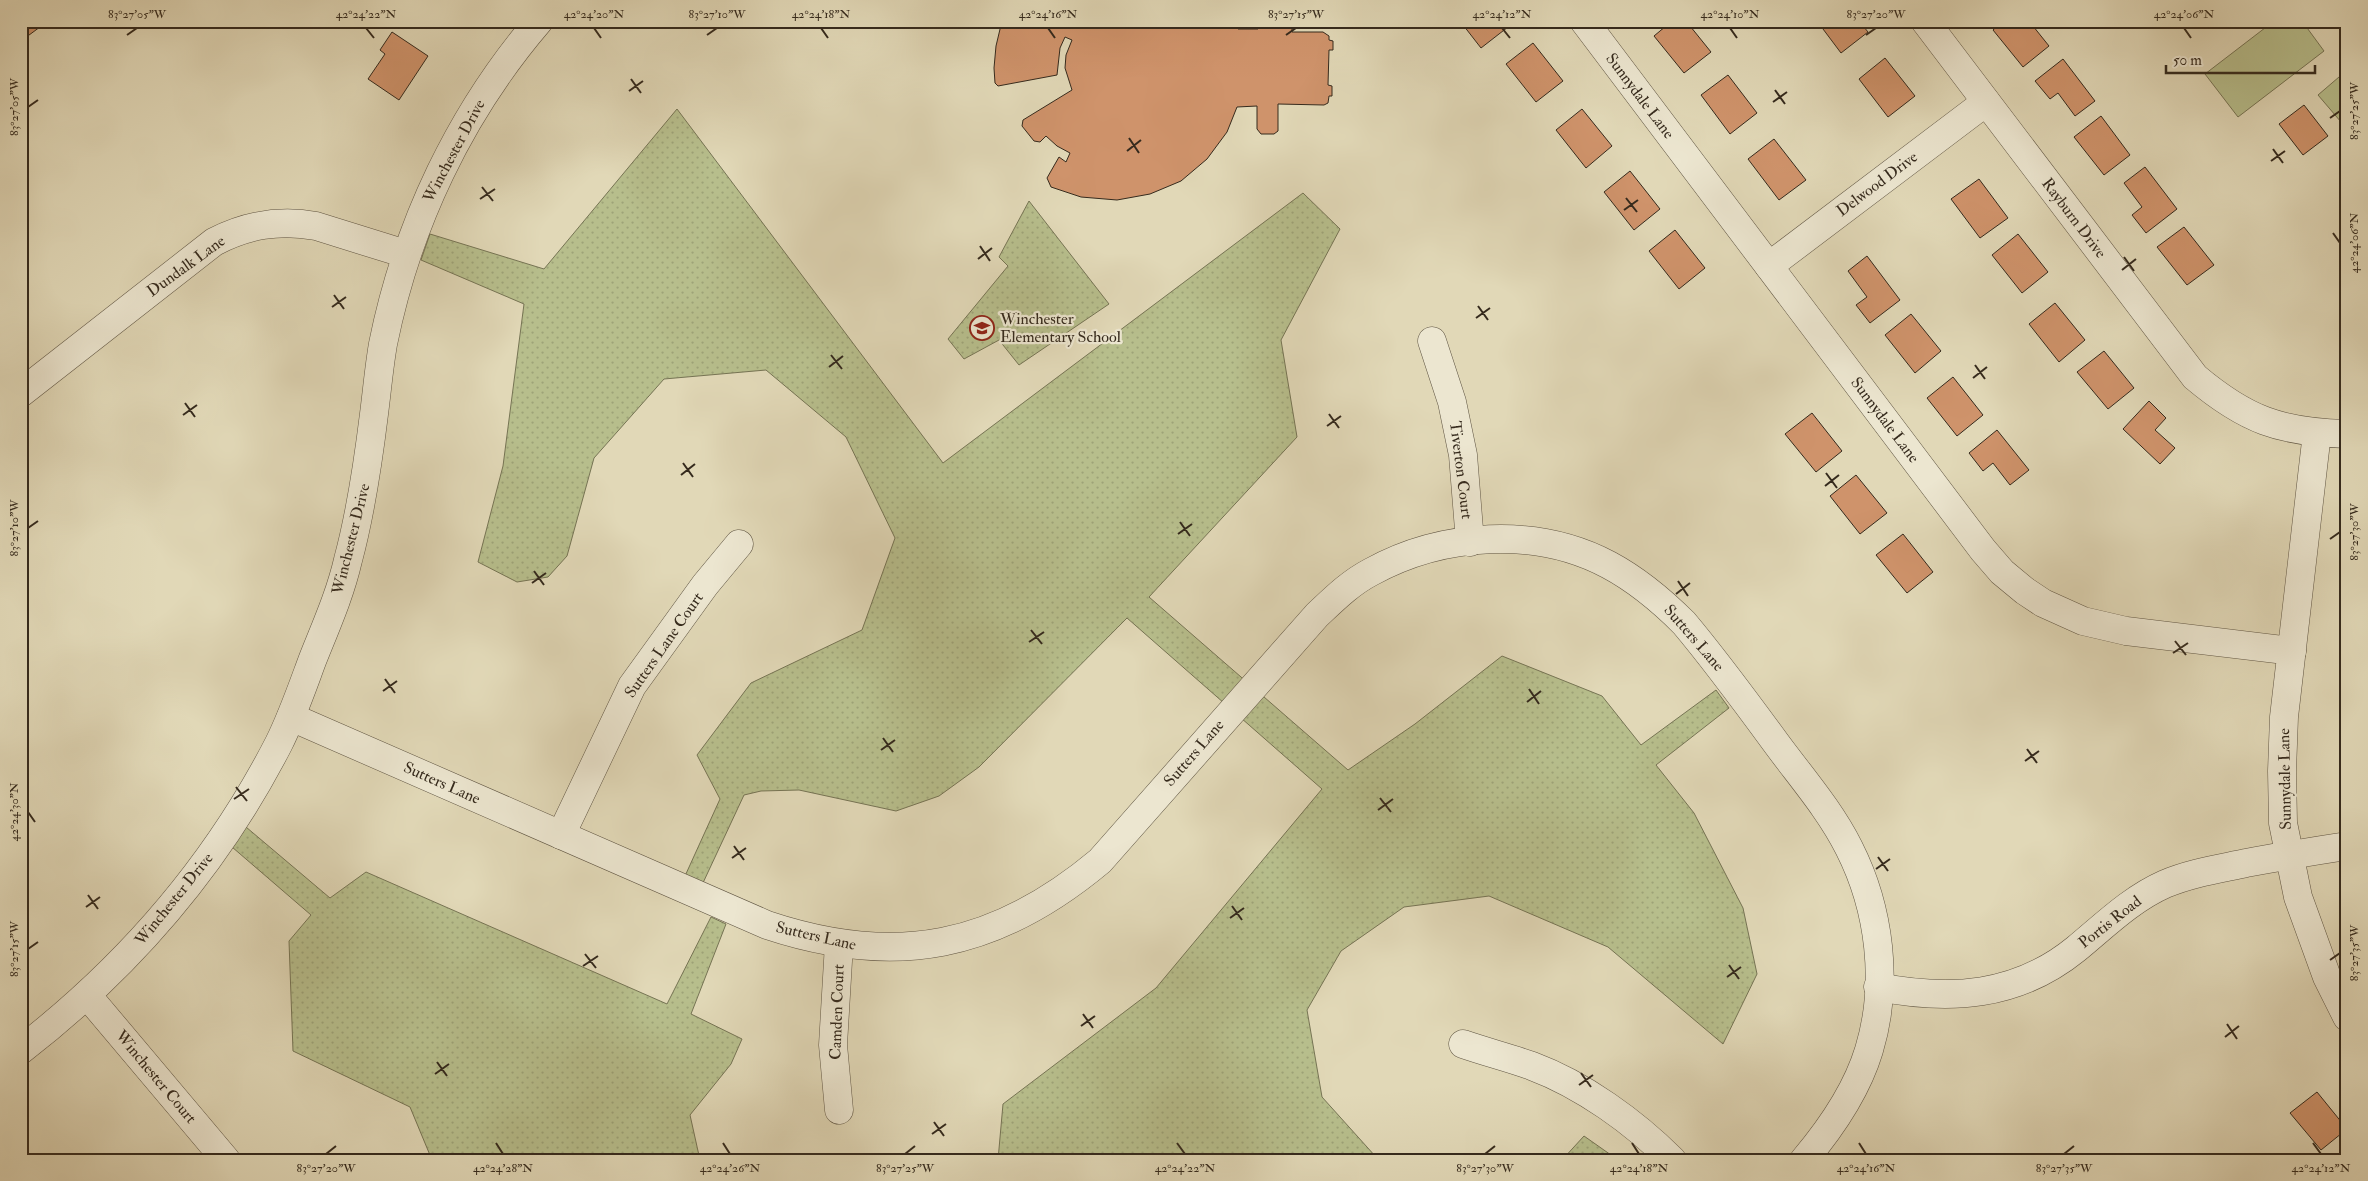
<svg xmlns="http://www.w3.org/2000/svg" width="2368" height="1181" font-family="'IM FELL Double Pica',serif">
  <defs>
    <pattern id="green-dots" width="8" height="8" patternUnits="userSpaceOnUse" patternTransform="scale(1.25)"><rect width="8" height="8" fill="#b7be8c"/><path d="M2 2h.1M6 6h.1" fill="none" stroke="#9ea378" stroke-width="1.8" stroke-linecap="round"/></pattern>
  </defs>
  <rect width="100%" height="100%" fill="#e1d8b7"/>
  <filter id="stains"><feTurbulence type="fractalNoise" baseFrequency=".004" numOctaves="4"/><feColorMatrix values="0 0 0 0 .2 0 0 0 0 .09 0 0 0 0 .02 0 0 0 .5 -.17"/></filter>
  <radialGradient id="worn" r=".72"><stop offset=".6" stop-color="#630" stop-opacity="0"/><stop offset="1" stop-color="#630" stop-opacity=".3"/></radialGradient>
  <g fill="url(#green-dots)" stroke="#767454">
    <polygon points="677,109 943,463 1303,193 1340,229 1281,340 1297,437 1149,597 1348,770 1415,724 1502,656 1602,696 1641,745 1716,690 1729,708 1656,765 1694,813 1743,908 1757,974 1723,1044 1608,947 1489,896 1404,907 1341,951 1307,1010 1322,1097 1376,1157 1386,1160 998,1160 1003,1104 1156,988 1322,789 1127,618 979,767 939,796 896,811 799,790 761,791 744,795 702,885 685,876 720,799 697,755 751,683 862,630 895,538 846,437 766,370 664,379 594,458 567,556 548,577 517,582 478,562 503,466 524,304 421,260 430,234 544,269"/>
    <polygon points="1029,201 1109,304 1019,365 999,340 964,359 948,339 1008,266 999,257"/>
    <polygon points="246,827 330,898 366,872 667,1004 711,917 726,924 691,1014 742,1039 731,1064 690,1115 700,1160 432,1160 410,1107 293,1051 289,941 311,915 232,847"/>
    <polygon points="1584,1136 1611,1155 1606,1160 1562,1160"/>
  </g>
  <g fill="#b7be8c" stroke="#767454">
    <polygon points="2274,21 2302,21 2324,51 2238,117 2205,74"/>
    <polygon points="2346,71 2347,72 2347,129 2318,95"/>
  </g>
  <g fill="#cf936b" stroke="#352a1d">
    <polygon points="21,21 42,21 44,24 21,41"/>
    <polygon points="992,21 1235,21 1238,29 1258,29 1258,21 1292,21 1292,32 1323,32 1329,36 1329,40 1333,41 1333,50 1329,50 1328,85 1332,86 1332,96 1329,96 1328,103 1324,105 1278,104 1278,131 1274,134 1261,134 1257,129 1257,106 1237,107 1227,132 1207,159 1181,181 1150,194 1117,200 1081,197 1051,187 1047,178 1059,157 1066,162 1070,153 1057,146 1046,136 1040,142 1034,141 1022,126 1023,120 1072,90 1065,68 1066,55 1072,40 1065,37 1060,48 1057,75 998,86 995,83 994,68 996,46 1001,25"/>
    <polygon points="1460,21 1503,21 1508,27 1481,48"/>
    <polygon points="1672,21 1686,21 1711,52 1684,73 1654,36"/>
    <polygon points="1817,21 1859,21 1868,32 1841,53"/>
    <polygon points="2003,21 2029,21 2049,46 2023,67 1993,30"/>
    <polygon points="392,32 428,56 399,100 368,79 385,54 380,50"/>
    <polygon points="1533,43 1563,81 1536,102 1506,64"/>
    <polygon points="1885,58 1915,96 1888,117 1859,79"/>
    <polygon points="2063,59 2095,101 2075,116 2058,93 2050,99 2035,81"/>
    <polygon points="1728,75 1757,113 1730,134 1701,95"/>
    <polygon points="2304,105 2328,136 2303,155 2279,124"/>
    <polygon points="1582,109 1612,146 1586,168 1556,130"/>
    <polygon points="2101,116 2130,155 2104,175 2074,137"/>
    <polygon points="1774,139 1806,180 1779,200 1748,159"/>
    <polygon points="2145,167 2177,209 2146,233 2132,215 2142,207 2124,183"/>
    <polygon points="1630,171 1660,209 1634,230 1604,192"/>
    <polygon points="1979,179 2008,218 1980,238 1951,199"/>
    <polygon points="2184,227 2214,265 2187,285 2157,247"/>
    <polygon points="1675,230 1705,268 1679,289 1649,251"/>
    <polygon points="2018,234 2048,272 2022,293 1992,255"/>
    <polygon points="1867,256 1900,300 1870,323 1856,305 1867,297 1848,271"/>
    <polygon points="2055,303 2085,340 2059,362 2029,324"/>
    <polygon points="1911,314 1941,351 1915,373 1885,335"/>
    <polygon points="2104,351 2134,388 2108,409 2077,372"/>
    <polygon points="1953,377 1983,415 1957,436 1927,398"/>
    <polygon points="2149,401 2166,418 2155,430 2175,448 2160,464 2123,429"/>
    <polygon points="1812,413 1842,451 1816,472 1785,434"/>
    <polygon points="1997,430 2029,470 2010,485 1993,463 1983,471 1969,453"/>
    <polygon points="1856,475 1887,513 1860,534 1830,496"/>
    <polygon points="1903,534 1933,572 1907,593 1876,555"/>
    <polygon points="2317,1092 2347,1129 2321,1150 2290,1113"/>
  </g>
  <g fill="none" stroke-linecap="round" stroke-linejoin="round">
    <defs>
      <g id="minor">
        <polyline points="1584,21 1983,550 2002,572 2025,591 2043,603 2083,621 2126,631 2292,651"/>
        <path d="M1925,21L2195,377C2246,420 2280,432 2347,434"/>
        <polyline points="1769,266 1986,102"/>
        <polyline points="1432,341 1452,402 1463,455 1470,542"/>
        <path d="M21,393L214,242C247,225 279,219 316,226L406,254"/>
        <polyline points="2317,433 2284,717 2282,771 2283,823 2298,897 2327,977 2347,1017"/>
        <path d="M291,717L767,925C896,968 996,948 1100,861L1317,615C1334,599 1350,583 1371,572C1442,533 1536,526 1609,565C1637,580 1661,600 1684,623C1716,661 1746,702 1776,743C1801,777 1830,810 1849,848C1880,909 1889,984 1869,1050C1857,1090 1831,1128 1804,1160"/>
        <polyline points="561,835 632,686 705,585 739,544"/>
        <path d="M1878,987C1950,1001 2017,997 2076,949C2104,926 2131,899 2165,884C2191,873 2218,869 2246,863C2279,857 2313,851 2347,846"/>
        <polyline points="87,995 226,1160"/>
        <path d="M1463,1044C1486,1052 1510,1058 1532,1066C1583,1085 1634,1122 1672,1160"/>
        <path d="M21,1050C128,967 217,864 279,743C292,717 302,688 312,661C325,628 340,595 348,560C361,512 368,463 374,414C377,391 379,367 383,344C407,225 460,113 539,21"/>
        <polyline points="839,1110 833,1045 839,944"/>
      </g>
    </defs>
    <use href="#minor" stroke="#605644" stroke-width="29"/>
    <use href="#minor" stroke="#ece6d0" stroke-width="28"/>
  </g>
  <path fill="none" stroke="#352a1d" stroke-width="2" d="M366,28L374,38M594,28L601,38M821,28L828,38M1048,28L1055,38M1502,28L1510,38M1730,28L1737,38M2184,28L2191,38M127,35L137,28M707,35L717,28M1286,35L1296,28M1866,35L1876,28M631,79L641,93M1775,90L1785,104M629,91L643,81M1773,102L1787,92M28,107L38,100M2330,118L2340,111M1129,138L1139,153M2273,149L2283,163M1127,151L1141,140M2271,161L2285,151M482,187L493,201M1626,198L1637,212M480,199L495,189M1624,210L1638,200M2333,233L2340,243M980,246L990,261M2124,257L2134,271M978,259L992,248M2122,270L2136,259M334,295L344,309M1478,306L1488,320M332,307L346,297M1476,318L1490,308M831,355L842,369M1975,365L1985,379M829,367L843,356M1973,378L1987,367M185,403L195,417M1329,414L1339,428M183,415L197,405M1327,426L1341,416M683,463L693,477M1826,473L1837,488M681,475L695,464M1825,486L1839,475M1180,522L1190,536M28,528L38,521M1178,534L1192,524M2330,539L2340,532M534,571L544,585M1678,581L1688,596M532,583L546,573M1676,594L1690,583M1031,630L1042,644M2175,641L2186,655M1029,642L1044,632M2173,653L2188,643M385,679L395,693M1529,689L1539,704M383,691L397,681M1527,702L1541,691M883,738L893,752M2027,749L2037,763M881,750L895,740M2025,761L2039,751M236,787L247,801M1380,798L1391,812M234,799L249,789M1378,810L1393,799M28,812L35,822M734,846L744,860M1878,857L1888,871M732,858L746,848M1876,869L1890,859M88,895L98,909M1232,906L1242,920M86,907L100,897M1230,918L1244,908M28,949L38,942M585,954L596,968M2330,960L2340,953M1729,965L1739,979M583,966L598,956M1727,977L1741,967M1083,1014L1093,1028M2227,1024L2237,1039M1081,1026L1095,1016M2225,1037L2239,1026M437,1062L447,1076M1581,1073L1591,1087M435,1074L449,1064M1579,1085L1593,1075M934,1122L944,1136M932,1134L946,1124M496,1143L503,1154M723,1143L730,1154M1177,1143L1185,1154M1632,1143L1639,1154M1859,1143L1866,1154M2313,1143L2321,1154M326,1154L336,1146M905,1154L915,1146M1485,1154L1495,1146M2064,1154L2074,1146"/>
  <defs>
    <symbol id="school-ring" viewBox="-11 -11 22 22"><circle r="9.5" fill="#ece6d0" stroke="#8f2418" stroke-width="1.5"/><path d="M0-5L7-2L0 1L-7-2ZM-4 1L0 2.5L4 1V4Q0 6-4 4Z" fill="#8f2418"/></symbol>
  </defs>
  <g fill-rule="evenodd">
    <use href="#school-ring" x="968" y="314" width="28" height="28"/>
  </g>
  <g text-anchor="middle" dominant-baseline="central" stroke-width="4.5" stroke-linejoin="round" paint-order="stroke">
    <g font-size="16" fill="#352a1d" stroke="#ece6d0">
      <text transform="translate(1640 96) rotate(53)">Sunnydale Lane</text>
      <text transform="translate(454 151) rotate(-62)">Winchester Drive</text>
      <text transform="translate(1877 184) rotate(-37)">Delwood Drive</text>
      <text transform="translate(2074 218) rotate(53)">Rayburn Drive</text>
      <text transform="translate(186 266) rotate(-36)">Dundalk Lane</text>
      <text transform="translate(1885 420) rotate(53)">Sunnydale Lane</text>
      <text transform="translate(1461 470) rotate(83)">Tiverton Court</text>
      <text transform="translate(351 539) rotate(-76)">Winchester Drive</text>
      <text transform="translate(1694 638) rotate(49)">Sutters Lane</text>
      <text transform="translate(664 645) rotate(-55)">Sutters Lane Court</text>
      <text transform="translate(1194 753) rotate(-49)">Sutters Lane</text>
      <text transform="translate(2285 779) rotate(-91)">Sunnydale Lane</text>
      <text transform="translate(442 783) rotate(24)">Sutters Lane</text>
      <text transform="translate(174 899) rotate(-51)">Winchester Drive</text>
      <text transform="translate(2110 922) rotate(-38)">Portis Road</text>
      <text transform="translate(816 936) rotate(13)">Sutters Lane</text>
      <text transform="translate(837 1012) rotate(-88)">Camden Court</text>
      <text transform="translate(156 1077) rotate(50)">Winchester Court</text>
    </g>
    <g font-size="16" fill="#352a1d" stroke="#ece6d0" text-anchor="start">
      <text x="1000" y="319">Winchester<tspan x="1000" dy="18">Elementary School</tspan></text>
    </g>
  </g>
  <rect width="2368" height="1181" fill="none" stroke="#e1d8b7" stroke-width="55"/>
  <path d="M2166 65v8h149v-8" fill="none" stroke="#352a1d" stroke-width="2.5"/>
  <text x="2173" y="65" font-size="15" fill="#352a1d" stroke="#ece6d0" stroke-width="4" paint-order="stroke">50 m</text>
  <rect x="28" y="28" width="2312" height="1126" fill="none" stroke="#352a1d" stroke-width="2"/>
  <g font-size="12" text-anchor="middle" fill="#352a1d">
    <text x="137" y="18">83°27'05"W</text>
    <text x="366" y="18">42°24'22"N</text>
    <text x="594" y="18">42°24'20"N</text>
    <text x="717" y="18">83°27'10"W</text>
    <text x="821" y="18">42°24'18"N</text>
    <text x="1048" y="18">42°24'16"N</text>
    <text x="1296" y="18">83°27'15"W</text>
    <text x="1502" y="18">42°24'12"N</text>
    <text x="1730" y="18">42°24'10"N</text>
    <text x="1876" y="18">83°27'20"W</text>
    <text x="2184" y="18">42°24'06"N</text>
    <text transform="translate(14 107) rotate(-90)" y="4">83°27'05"W</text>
    <text transform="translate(2354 111) rotate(-90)" y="4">83°27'25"W</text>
    <text transform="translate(2354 243) rotate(-90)" y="4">42°24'06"N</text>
    <text transform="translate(14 528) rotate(-90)" y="4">83°27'10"W</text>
    <text transform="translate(2354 532) rotate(-90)" y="4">83°27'30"W</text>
    <text transform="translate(14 812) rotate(-90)" y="4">42°24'30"N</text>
    <text transform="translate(14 949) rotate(-90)" y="4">83°27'15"W</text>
    <text transform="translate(2354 953) rotate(-90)" y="4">83°27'35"W</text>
    <text x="326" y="1172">83°27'20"W</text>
    <text x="503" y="1172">42°24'28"N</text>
    <text x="730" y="1172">42°24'26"N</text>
    <text x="905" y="1172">83°27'25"W</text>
    <text x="1185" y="1172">42°24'22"N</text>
    <text x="1485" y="1172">83°27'30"W</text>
    <text x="1639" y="1172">42°24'18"N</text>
    <text x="1866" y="1172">42°24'16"N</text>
    <text x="2064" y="1172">83°27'35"W</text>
    <text x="2321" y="1172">42°24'12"N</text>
  </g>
  <rect width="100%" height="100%" filter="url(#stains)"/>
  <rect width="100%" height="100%" fill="url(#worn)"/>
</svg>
